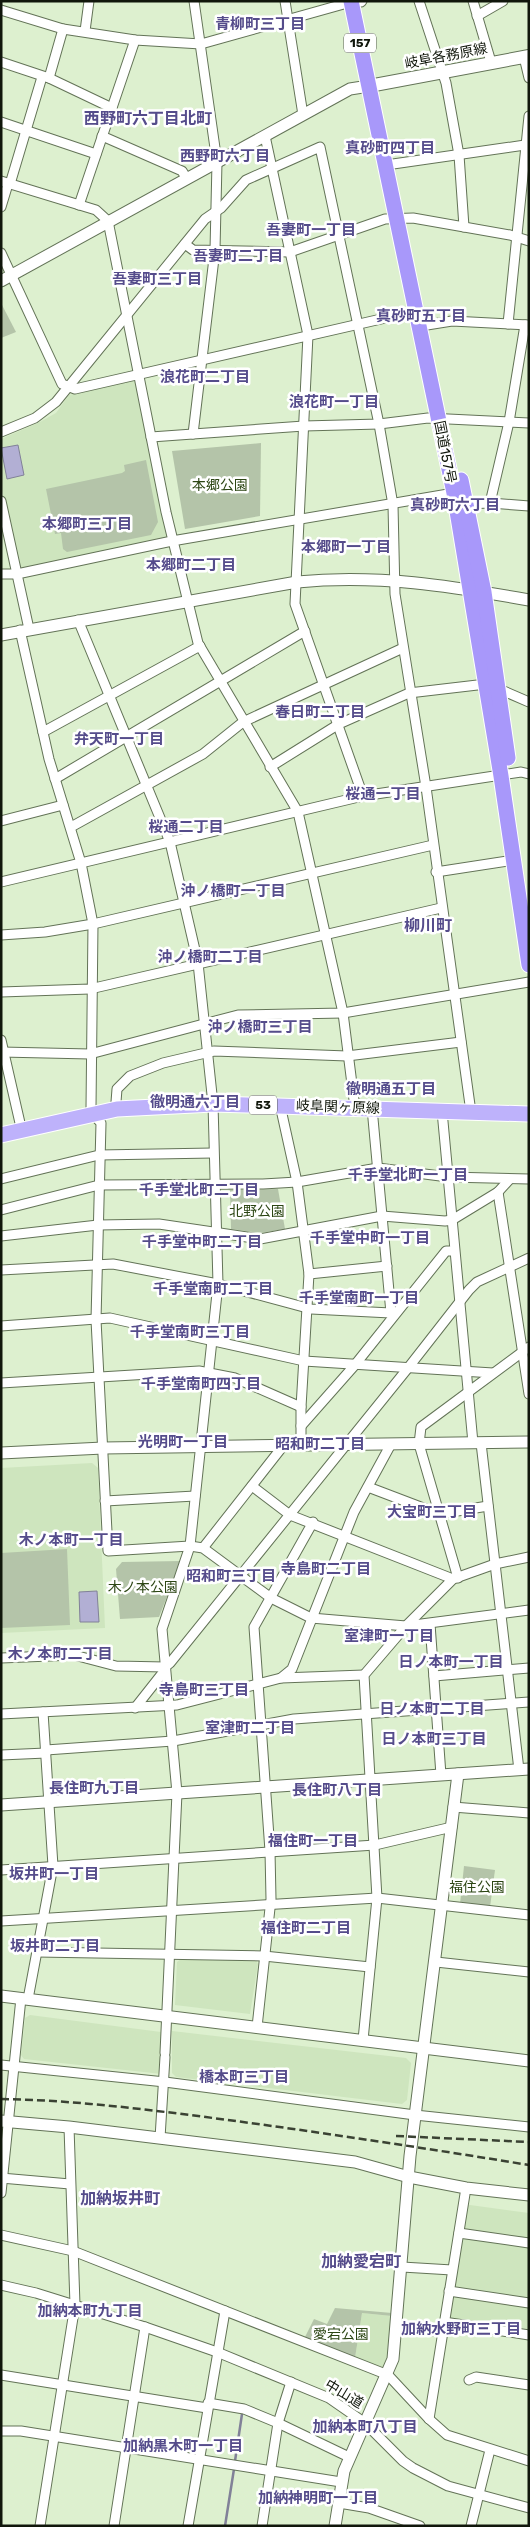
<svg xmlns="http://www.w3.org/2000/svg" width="530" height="2527" font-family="Rubik,'Noto Sans JP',sans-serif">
  <rect width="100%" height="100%" fill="#ddf0cf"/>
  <g fill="#cee5be">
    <polygon points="135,380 138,382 168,538 21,570 18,567 1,486 1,439 38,423 56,413 69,395"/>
    <polygon points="92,1463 98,1468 105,1628 1,1633 1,1468"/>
    <polygon points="181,1959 256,1960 258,1964 250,2014 175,2005 177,1962"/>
    <polygon points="30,2015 161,2032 162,2074 24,2059 21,2055 25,2018"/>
    <polygon points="172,2031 406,2058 411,2063 407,2100 402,2104 176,2077 172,2073"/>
    <polygon points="470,2205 529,2213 529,2332 449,2321 447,2318 466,2206"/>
    <polygon points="362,2313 392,2316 388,2358 385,2367 382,2368 355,2358"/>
  </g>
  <g fill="#b4c4a9">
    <polygon points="1,303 16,332 1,338"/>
    <polygon points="261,443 260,516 185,529 172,451"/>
    <polygon points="146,460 158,522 151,535 67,552 63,549 61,533 55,534 46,489 122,473 125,471 124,465"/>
    <polygon points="278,1189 285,1229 260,1233 231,1229 230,1190"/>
    <polygon points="67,1549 70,1625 1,1628 1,1553"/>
    <polygon points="181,1561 159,1617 120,1619 116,1569 122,1562"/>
    <polygon points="464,1866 495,1870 490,1907 460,1904"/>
    <polygon points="335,2308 392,2313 392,2316 362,2313 355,2358 305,2337 314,2319 327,2324"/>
  </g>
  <g fill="#b2afd4" stroke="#818198">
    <polygon points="18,445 24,475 7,479 1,448"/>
    <polygon points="97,1591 99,1622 80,1622 79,1592"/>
  </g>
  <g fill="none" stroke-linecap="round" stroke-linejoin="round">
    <g stroke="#818198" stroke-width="2.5">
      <polyline points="235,2461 242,2414"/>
      <polyline points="225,2526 234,2469"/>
    </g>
    <defs>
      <g id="minor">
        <polyline points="285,1 303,115"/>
        <polyline points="419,1 446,83 459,155 464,227"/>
        <polyline points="473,1 491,62"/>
        <polyline points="361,2 362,1"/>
        <polyline points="1,10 63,29 135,40 201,44 351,2"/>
        <polyline points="477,16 503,1"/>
        <polyline points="85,31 89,1"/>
        <polyline points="524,57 529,78"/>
        <polyline points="1,62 49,78 112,108"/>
        <polyline points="49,78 63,29"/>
        <polyline points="1,122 96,154"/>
        <polyline points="102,136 182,171 187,179"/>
        <polyline points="265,136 308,335 295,604 363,796"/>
        <polyline points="393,164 525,145 529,147"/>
        <polyline points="1,181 96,210 108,221 166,512 198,643 298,812 343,1013 354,1100"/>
        <polyline points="10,184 42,77"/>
        <polyline points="79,205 135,40"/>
        <polyline points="1,207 8,184"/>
        <polyline points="185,244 193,250 290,252 385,219 413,218 510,235 529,241"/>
        <polyline points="1,253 62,384 75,389 416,311"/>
        <polyline points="508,324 529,116"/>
        <polyline points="427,325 452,321 529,325"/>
        <polyline points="1,432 35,418 56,402 205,219 221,208 246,180 320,147 379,424 393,505 395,594 426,787 470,1105"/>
        <polyline points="193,434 215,250 217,162 194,1"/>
        <polyline points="151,437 304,426 379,424 428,418 529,423"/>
        <polyline points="1,501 29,629"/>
        <polyline points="490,503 509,422 525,325"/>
        <polyline points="466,504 490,503 529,506"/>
        <polyline points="1,574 17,574 172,541 454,493"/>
        <polyline points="78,620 170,842 198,963 213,1104 218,1284 190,1546 162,1629 177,1793 165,2053"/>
        <polyline points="20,630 49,759 81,863 93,924 91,1108 92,1113 101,1123 96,1320 108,1551 190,1546 203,1548 271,1598 311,1618 406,1626 529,1610"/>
        <polyline points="499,689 529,702"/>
        <polyline points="43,732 200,646"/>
        <polyline points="270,767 339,724 409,693 486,684"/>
        <polyline points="55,779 305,631"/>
        <polyline points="1,821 63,805"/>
        <polyline points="71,827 203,754 243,722 403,648"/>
        <polyline points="436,872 514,860"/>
        <polyline points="1,882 363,796 521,772 529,774"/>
        <polyline points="1,935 45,932 93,924 433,845"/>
        <polyline points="1,992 90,989 441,908"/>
        <polyline points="1,1040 20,1123"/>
        <polyline points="1,1052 90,1054 238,1015 343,1013 529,982"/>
        <polyline points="116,1102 117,1089 130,1076 163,1063 214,1051 347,1056 461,1042"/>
        <polyline points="280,1105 297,1182 309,1274 301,1407 301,1446"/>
        <polyline points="372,1108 391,1313"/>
        <polyline points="442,1111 473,1443"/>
        <polyline points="1,1179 99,1155 213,1153"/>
        <polyline points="498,1192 529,1394"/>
        <polyline points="1,1210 99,1185 263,1184 297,1182 378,1168 448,1177 529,1179"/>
        <polyline points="1,1236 98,1225 159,1224 260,1239 382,1216 445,1221 452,1220 498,1192 509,1180"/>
        <polyline points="1,1270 113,1264 218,1284 311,1309 391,1313 394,1315"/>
        <polyline points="309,1274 387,1266"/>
        <polyline points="1,1326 110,1318 304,1361 493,1373"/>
        <polyline points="1,1383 199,1371 235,1378 301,1407"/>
        <polyline points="301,1426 354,1366 446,1251 454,1251"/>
        <polyline points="481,1443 519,1770"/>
        <polyline points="252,1486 290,1515 453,1579"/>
        <polyline points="368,1487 439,1514 488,1506"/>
        <polyline points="105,1501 195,1496"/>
        <polyline points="203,1548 283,1446"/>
        <polyline points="458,1578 419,1444 421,1427 529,1347"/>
        <polyline points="430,1624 441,1775"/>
        <polyline points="1,1658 74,1655 116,1666 165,1667 170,1663 408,1368 469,1290 477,1282 529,1258"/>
        <polyline points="434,1676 529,1668"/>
        <polyline points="281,1678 292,1669 354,1512 391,1444"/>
        <polyline points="135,1708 165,1670"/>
        <polyline points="1,1714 177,1705 281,1678 364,1675"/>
        <polyline points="46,1750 173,1741 294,1719 529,1702"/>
        <polyline points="1,1755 46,1753"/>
        <polyline points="453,1807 529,1813"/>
        <polyline points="1,1870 375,1845 452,1827"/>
        <polyline points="1,1921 377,1898 529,1915"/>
        <polyline points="37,1952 264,1956 370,1967"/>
        <polyline points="436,1962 529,1972"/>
        <polyline points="28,1999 53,1866 43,1712"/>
        <polyline points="257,2027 271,1899 270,1851 254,1627 313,1522"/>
        <polyline points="363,2040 377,1898 364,1675 406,1626 453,1579 495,1564 529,1557"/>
        <polyline points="1,2065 165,2082 415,2115 529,2127"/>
        <polyline points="160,2138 165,2057"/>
        <polyline points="1,2178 70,2184"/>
        <polyline points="1,2193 21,1998"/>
        <polyline points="459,2233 529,2243"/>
        <polyline points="1,2235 73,2251 388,2375 429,2419 447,2435 529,2461"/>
        <polyline points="402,2267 452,2270"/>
        <polyline points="1,2285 36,2293 145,2327 217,2352 329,2398 365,2423 403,2461 413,2468 448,2486 529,2508"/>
        <polyline points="449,2291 529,2303"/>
        <polyline points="444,2322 529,2335"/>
        <polyline points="397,2326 443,2332"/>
        <polyline points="1,2375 207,2408"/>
        <polyline points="469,2380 476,2377 529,2385"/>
        <polyline points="208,2403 244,2409 278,2423 349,2457"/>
        <polyline points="429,2419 465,2194"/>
        <polyline points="1,2431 21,2431 341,2482"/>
        <polyline points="339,2503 369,2508 420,2526"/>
        <polyline points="40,2526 75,2305 69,2127"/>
        <polyline points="114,2526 145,2327"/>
        <polyline points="188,2526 225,2311"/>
        <polyline points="262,2526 278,2423 291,2382"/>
        <polyline points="471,2526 490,2450"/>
      </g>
      <g id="tertiary">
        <polyline points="1,281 350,89 369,86"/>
        <path d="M1,635L297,582C378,574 450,586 529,600"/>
        <polyline points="1,1453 103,1448 529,1442"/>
        <polyline points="1,1805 529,1769"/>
        <polyline points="1,1996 529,2061"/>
        <polyline points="1,2121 69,2127 355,2162 409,2177 466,2188 529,2195"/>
        <polyline points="335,2526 344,2471 393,2359 410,2156 458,1774"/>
      </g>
      <polyline id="secondary" points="369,86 529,56"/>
      <polyline id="primary" points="1,1135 117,1109 213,1104 529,1114"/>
      <g id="trunk">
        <polyline points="351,1 454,493 501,776 529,965"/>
        <polyline points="461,480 484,592 508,758"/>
      </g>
    </defs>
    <use href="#minor" stroke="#637357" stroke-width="11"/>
    <use href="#tertiary" stroke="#637357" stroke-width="13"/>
    <use href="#secondary" stroke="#637357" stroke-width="14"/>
    <use href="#primary" stroke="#fff" stroke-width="17"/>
    <use href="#trunk" stroke="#fff" stroke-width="17"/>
    <use href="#minor" stroke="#fff" stroke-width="9"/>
    <use href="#tertiary" stroke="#fff" stroke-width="11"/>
    <use href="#secondary" stroke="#fff" stroke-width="12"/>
    <use href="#primary" stroke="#beb2fb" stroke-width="15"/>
    <use href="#trunk" stroke="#a898fa" stroke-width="15"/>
    <g stroke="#3a4233" stroke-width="2.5" stroke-dasharray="8 4" stroke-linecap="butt">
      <path d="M1,2099C72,2100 143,2109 213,2118C319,2132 424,2148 529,2165"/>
      <polyline points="396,2136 529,2142"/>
    </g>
  </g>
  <g text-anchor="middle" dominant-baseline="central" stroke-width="5" stroke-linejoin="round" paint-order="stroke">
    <g fill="#fff" stroke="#585c54" stroke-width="1">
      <rect x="344" y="33.5" width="32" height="19" rx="4"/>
      <rect x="249" y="1095.5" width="28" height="19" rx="4"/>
    </g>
    <g font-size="12" font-weight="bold" fill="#10160b">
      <text x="360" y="43">157</text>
      <text x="263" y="1105">53</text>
    </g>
    <g font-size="14" fill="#10160b" stroke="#fff">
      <text transform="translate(446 56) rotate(-11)">岐阜各務原線</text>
      <text transform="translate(445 452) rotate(79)">国道157号</text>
      <text transform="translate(338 1107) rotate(2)">岐阜関ヶ原線</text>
      <text transform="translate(344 2394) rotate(31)">中山道</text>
    </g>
    <g font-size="14" fill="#2c4614" stroke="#fff">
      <text x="220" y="485">本郷公園</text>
      <text x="257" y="1211">北野公園</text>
      <text x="143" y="1587">木ノ本公園</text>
      <text x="477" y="1887">福住公園</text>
      <text x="341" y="2334">愛宕公園</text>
    </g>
    <g font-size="15" font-weight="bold" fill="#554c8b" stroke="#fff">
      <text x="260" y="24">青柳町三丁目</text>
      <text x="390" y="148">真砂町四丁目</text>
      <text x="225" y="156">西野町六丁目</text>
      <text x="311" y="230">吾妻町一丁目</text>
      <text x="238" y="256">吾妻町二丁目</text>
      <text x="157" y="279">吾妻町三丁目</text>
      <text x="421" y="316">真砂町五丁目</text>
      <text x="205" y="377">浪花町二丁目</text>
      <text x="334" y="402">浪花町一丁目</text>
      <text x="455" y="505">真砂町六丁目</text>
      <text x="87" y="524">本郷町三丁目</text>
      <text x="346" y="547">本郷町一丁目</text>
      <text x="191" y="565">本郷町二丁目</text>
      <text x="320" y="712">春日町二丁目</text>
      <text x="119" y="739">弁天町一丁目</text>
      <text x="383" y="794">桜通一丁目</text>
      <text x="186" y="827">桜通二丁目</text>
      <text x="233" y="891">沖ノ橋町一丁目</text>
      <text x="210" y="957">沖ノ橋町二丁目</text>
      <text x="260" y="1027">沖ノ橋町三丁目</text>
      <text x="391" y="1089">徹明通五丁目</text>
      <text x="195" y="1102">徹明通六丁目</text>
      <text x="408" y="1175">千手堂北町一丁目</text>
      <text x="199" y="1190">千手堂北町二丁目</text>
      <text x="370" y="1238">千手堂中町一丁目</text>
      <text x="202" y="1242">千手堂中町二丁目</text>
      <text x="213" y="1289">千手堂南町二丁目</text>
      <text x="359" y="1298">千手堂南町一丁目</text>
      <text x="190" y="1332">千手堂南町三丁目</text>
      <text x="201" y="1384">千手堂南町四丁目</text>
      <text x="183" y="1442">光明町一丁目</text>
      <text x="320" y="1444">昭和町二丁目</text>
      <text x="432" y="1512">大宝町三丁目</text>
      <text x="71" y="1540">木ノ本町一丁目</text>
      <text x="326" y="1569">寺島町二丁目</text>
      <text x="231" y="1576">昭和町三丁目</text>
      <text x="389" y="1636">室津町一丁目</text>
      <text x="60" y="1654">木ノ本町二丁目</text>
      <text x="451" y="1662">日ノ本町一丁目</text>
      <text x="204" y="1690">寺島町三丁目</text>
      <text x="432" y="1709">日ノ本町二丁目</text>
      <text x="250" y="1728">室津町二丁目</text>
      <text x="434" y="1739">日ノ本町三丁目</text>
      <text x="94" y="1788">長住町九丁目</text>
      <text x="337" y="1790">長住町八丁目</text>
      <text x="313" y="1841">福住町一丁目</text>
      <text x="54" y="1874">坂井町一丁目</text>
      <text x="306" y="1928">福住町二丁目</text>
      <text x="55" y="1946">坂井町二丁目</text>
      <text x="244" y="2077">橋本町三丁目</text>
      <text x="90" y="2311">加納本町九丁目</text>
      <text x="461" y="2329">加納水野町三丁目</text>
      <text x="365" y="2427">加納本町八丁目</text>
      <text x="183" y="2446">加納黒木町一丁目</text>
      <text x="318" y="2498">加納神明町一丁目</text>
    </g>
    <g font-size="16" font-weight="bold" fill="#554c8b" stroke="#fff">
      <text x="148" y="118">西野町六丁目北町</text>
      <text x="428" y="925">柳川町</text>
      <text x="120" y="2198">加納坂井町</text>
      <text x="361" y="2261">加納愛宕町</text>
    </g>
  </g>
  <rect width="530" height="2527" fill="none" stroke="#10160b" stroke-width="5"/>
</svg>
